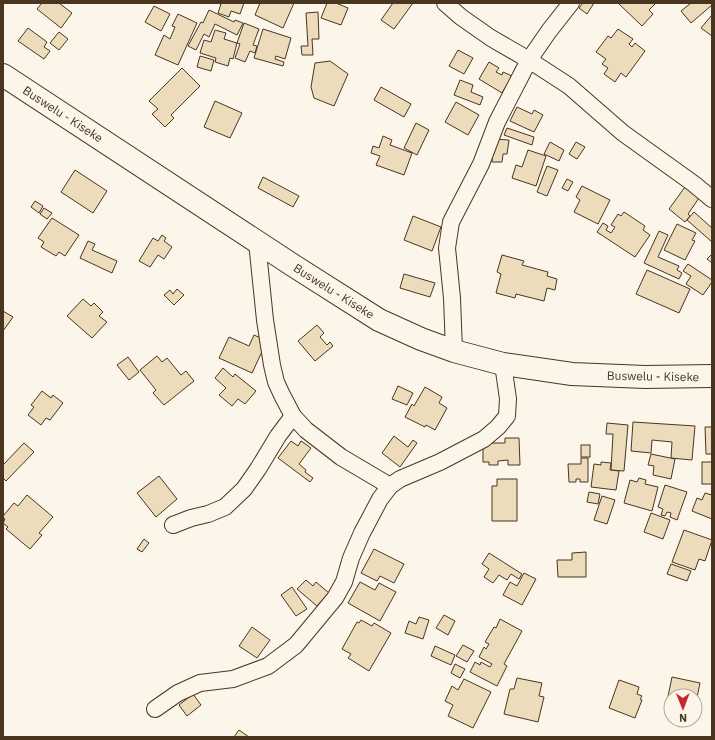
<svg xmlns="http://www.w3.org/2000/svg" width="715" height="740" font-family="'IBM Plex Sans',sans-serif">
  <rect width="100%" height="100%" fill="#fbf6e9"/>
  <g fill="#ecdcbc" stroke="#4a3520">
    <polygon points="42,3 59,3 72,13 61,28 37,9"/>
    <polygon points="216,3 244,3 240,14 231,11 229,17 218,13 221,4"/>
    <polygon points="260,3 294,3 283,28 255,15"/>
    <polygon points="327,3 336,3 348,8 341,25 321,18"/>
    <polygon points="393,3 413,3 394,29 381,20"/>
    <polygon points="583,3 594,3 587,14 579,8"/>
    <polygon points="618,3 656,3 649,10 653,14 642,26"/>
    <polygon points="691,3 712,3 712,5 691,23 681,11"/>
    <polygon points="154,6 170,14 161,31 145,22"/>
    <polygon points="209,10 234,22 235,20 243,23 237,35 215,24 209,37 204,34 196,50 188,46 201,22 203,23"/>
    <polygon points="318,12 319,39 312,39 313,55 302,55 301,46 308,46 306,13"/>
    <polygon points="178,14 197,23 178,65 155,55 164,35 170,39 175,27 172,26"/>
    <polygon points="712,15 712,36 701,28"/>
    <polygon points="244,23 259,29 253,45 257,46 255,53 250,51 245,62 235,58 240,44 237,43"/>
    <polygon points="28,28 47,42 44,47 50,51 44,59 18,41"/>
    <polygon points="263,29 291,38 285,59 276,56 275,59 284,62 283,66 254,58"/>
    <polygon points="618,29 633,39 629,44 632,47 635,43 645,51 626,77 621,73 615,82 604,74 608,68 602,64 606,59 596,52 608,36 611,38"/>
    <polygon points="215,30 226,33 224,39 237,43 233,59 230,58 228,66 215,62 216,58 200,53 204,40 211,42"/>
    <polygon points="59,32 68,39 59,50 50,43"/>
    <polygon points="458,50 473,58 464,74 449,66"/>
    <polygon points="200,56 214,60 211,71 197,67"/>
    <polygon points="330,61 348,74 334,106 314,98 311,87 315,63"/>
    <polygon points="489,62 499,68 496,72 502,75 503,72 512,76 502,93 479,79"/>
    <polygon points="182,68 200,86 171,115 174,118 165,127 152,114 158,109 149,101"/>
    <polygon points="460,80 473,85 471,92 483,97 480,105 454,95"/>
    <polygon points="381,87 411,104 404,117 374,100"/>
    <polygon points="215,101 242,113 230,138 204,127"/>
    <polygon points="456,102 479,115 468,135 445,122"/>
    <polygon points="517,107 532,114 534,110 543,115 534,132 510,121"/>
    <polygon points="416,123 429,130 417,155 404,148"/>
    <polygon points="507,128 534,137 532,145 504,135"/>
    <polygon points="383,136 392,140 390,145 412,153 404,175 376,165 380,156 371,153 373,146 379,148"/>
    <polygon points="493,139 509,140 507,154 503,154 502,162 492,162"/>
    <polygon points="550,142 564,150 559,161 544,154"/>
    <polygon points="576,142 585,147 577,159 569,154"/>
    <polygon points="528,150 546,156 536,186 512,178 516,165 522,167"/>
    <polygon points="547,166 558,170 547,196 537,192"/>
    <polygon points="75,170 107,191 93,213 61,192"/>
    <polygon points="263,177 299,196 293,207 258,188"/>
    <polygon points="567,179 573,182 568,191 562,188"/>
    <polygon points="582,186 610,200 598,224 574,212 580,200 576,197"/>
    <polygon points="685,187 699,198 688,214 690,216 685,222 669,209"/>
    <polygon points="35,201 43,206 39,213 31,207"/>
    <polygon points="44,208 52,213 47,219 40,214"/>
    <polygon points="624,212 645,226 643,230 650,235 635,257 597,232 603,223 608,226 606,230 611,233 615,227 611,225 618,214 621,216"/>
    <polygon points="694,212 712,228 712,242 687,220"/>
    <polygon points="413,216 441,227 432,251 404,240"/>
    <polygon points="52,218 79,235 65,256 59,252 56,256 41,247 44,242 38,238"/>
    <polygon points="677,224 696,233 692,240 695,241 685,260 664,250"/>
    <polygon points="659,231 668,235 658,257 679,266 677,270 682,273 679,279 644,263"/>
    <polygon points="162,235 166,238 164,241 172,247 164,259 158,255 150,267 139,261 153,238 158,241"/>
    <polygon points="88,241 95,244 92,250 117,261 112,273 80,258"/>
    <polygon points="712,254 712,263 707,259"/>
    <polygon points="502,255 524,261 522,265 548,272 547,276 557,279 555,290 547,288 544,301 516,294 515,298 496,293 501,274 497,272"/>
    <polygon points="688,264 712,280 712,282 703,295 686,284 691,276 683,271"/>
    <polygon points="647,270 690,289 679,313 636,294"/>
    <polygon points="404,274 435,283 430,297 400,288"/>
    <polygon points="177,289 184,295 174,305 164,295 170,290 173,294"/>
    <polygon points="83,299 91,306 94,303 103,312 99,316 107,322 92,338 67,316"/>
    <polygon points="3,311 13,317 3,331"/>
    <polygon points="317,325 324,333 320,337 327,345 330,342 333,346 315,361 298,341"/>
    <polygon points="254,335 267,341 252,373 219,358 229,337 249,346"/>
    <polygon points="157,356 162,362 167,358 181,375 186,371 194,381 164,405 153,393 156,390 140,370"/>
    <polygon points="128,357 139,372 129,380 117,365"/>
    <polygon points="223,368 233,377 235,374 256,391 245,404 238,399 232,406 219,395 226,388 215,378"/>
    <polygon points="398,386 413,393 407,405 392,399"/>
    <polygon points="425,387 442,397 439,403 447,408 435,430 426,425 425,427 405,417 412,404 414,406"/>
    <polygon points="42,391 51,398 53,395 63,403 50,420 46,418 41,425 28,415 34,407 31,405"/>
    <polygon points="633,422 695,426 692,460 671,458 672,442 652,440 651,453 631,451"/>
    <polygon points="607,423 628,425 624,471 611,470 613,434 606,434"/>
    <polygon points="705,427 712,427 712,454 706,454"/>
    <polygon points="394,436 408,447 413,440 417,443 400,467 382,453"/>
    <polygon points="505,438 519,438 520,465 508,465 508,460 498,461 498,465 489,465 489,462 483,462 483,443 505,443"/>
    <polygon points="291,441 298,446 301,441 311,448 299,464 306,470 305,472 313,478 310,482 278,458"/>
    <polygon points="24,443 34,452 6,481 3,478 3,465"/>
    <rect x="581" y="445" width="9" height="12"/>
    <polygon points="651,454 675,459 671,479 653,475 654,466 648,465"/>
    <polygon points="581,458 588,458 588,482 580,482 580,479 576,479 576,482 569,482 568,464 581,464"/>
    <polygon points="601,462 611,463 610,470 619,471 616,490 591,487 594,464 601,465"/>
    <rect x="702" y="462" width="10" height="22"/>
    <polygon points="159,476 177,499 156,517 137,493"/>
    <polygon points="639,478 646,480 645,484 658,487 652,511 624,503 630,480 637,482"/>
    <polygon points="497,479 517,479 517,521 492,521 492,486 497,486"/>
    <polygon points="665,485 687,492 677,520 670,517 671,513 667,512 665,516 661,515 663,509 658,507"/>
    <polygon points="589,492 600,494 598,504 587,502"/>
    <polygon points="705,493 712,495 712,519 692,511 697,498 702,500"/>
    <polygon points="27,495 53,517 39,533 42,535 30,549 6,529 8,527 3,523 5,519 3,518 3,516 14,503 18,506"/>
    <polygon points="602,496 615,500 607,524 594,520"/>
    <polygon points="651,513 670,520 663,539 644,532"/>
    <polygon points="684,530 712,540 705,561 699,559 695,570 672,562"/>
    <polygon points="144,539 149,543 142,552 137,549"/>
    <polygon points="374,549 404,564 394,583 380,576 377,581 361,573"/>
    <polygon points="586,552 586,577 558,577 557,560 572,560 572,553"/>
    <polygon points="489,553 522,574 519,579 511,574 507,580 499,575 493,583 484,577 489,569 482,564"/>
    <polygon points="671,564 691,571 687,581 667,574"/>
    <polygon points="524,573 536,579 522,605 503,595 510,582 517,586"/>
    <polygon points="306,580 313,586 316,582 329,593 317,606 297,589"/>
    <polygon points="360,582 375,590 379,583 396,592 380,621 348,603"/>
    <polygon points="292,587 307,609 296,616 281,595"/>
    <polygon points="444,615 455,621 448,635 436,628"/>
    <polygon points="419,617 429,620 423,639 405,633 409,621 416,624"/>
    <polygon points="500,619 522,631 504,664 507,666 497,686 470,672 475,662 480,665 481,662 490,667 492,664 479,657 484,647 486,649 489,644 485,642 494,627 496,628"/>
    <polygon points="361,620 372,626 374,623 391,633 369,671 348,658 351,654 342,649 357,622 359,623"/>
    <polygon points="252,627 270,640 257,658 239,646"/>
    <polygon points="463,645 474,651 467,662 456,656"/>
    <polygon points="435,646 455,655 451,665 431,656"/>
    <polygon points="455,664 465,669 460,678 451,673"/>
    <polygon points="672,677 700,683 695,707 695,696 671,696 671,716 671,712 665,711"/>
    <polygon points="517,678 542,683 539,696 544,697 538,722 504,714 510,689 514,689"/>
    <polygon points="464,679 491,692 473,728 448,716 453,705 445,701 452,686 458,690"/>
    <polygon points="619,680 639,687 637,694 642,696 640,699 642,700 635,718 609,708"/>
    <polygon points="193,694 201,705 187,716 179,705"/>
    <polygon points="239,730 249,737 234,737"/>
  </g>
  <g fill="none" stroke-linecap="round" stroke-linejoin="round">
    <defs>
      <g id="street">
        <polyline points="445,3 461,17 491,38 529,60 569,86 623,133 694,184 712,199"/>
        <polyline points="257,242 265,320 272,365 276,382 282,395 293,416 306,430 341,457 390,486"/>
        <polyline points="454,351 452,298 447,248 451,222 481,164 497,122 529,60 549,31 571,3"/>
        <polyline points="173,525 191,518 208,514 225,507 244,489 258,469 278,436 293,416"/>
        <polyline points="155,709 178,693 200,683 233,679 268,666 296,645 335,598 344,582 351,558 362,533 380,499 390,486 400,479 440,462 484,439 498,427 507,416 508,399 503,364"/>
      </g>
      <polyline id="secondary" points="3,75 294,266 379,320 421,339 454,351 503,364 572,374 645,377 712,376"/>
    </defs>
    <use href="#street" stroke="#4a3520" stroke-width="18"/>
    <use href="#secondary" stroke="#4a3520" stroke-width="24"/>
    <use href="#street" stroke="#fbf6e9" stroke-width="16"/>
    <use href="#secondary" stroke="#fbf6e9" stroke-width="22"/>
  </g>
  <g text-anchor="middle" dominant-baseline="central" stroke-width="3" stroke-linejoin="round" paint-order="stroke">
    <g font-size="12" fill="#4a3520" stroke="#fbf6e9">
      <text transform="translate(63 114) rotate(33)">Buswelu - Kiseke</text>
      <text transform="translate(334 291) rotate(32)">Buswelu - Kiseke</text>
      <text transform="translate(653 376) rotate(1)">Buswelu - Kiseke</text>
    </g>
  </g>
  <rect width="715" height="740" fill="none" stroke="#4a3520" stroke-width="8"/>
  <g transform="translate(683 708) rotate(179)"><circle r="19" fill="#fbf6e9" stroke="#b4a999"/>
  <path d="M0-3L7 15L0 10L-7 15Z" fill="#c62828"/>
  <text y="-6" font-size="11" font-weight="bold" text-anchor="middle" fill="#4a3520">N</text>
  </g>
</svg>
